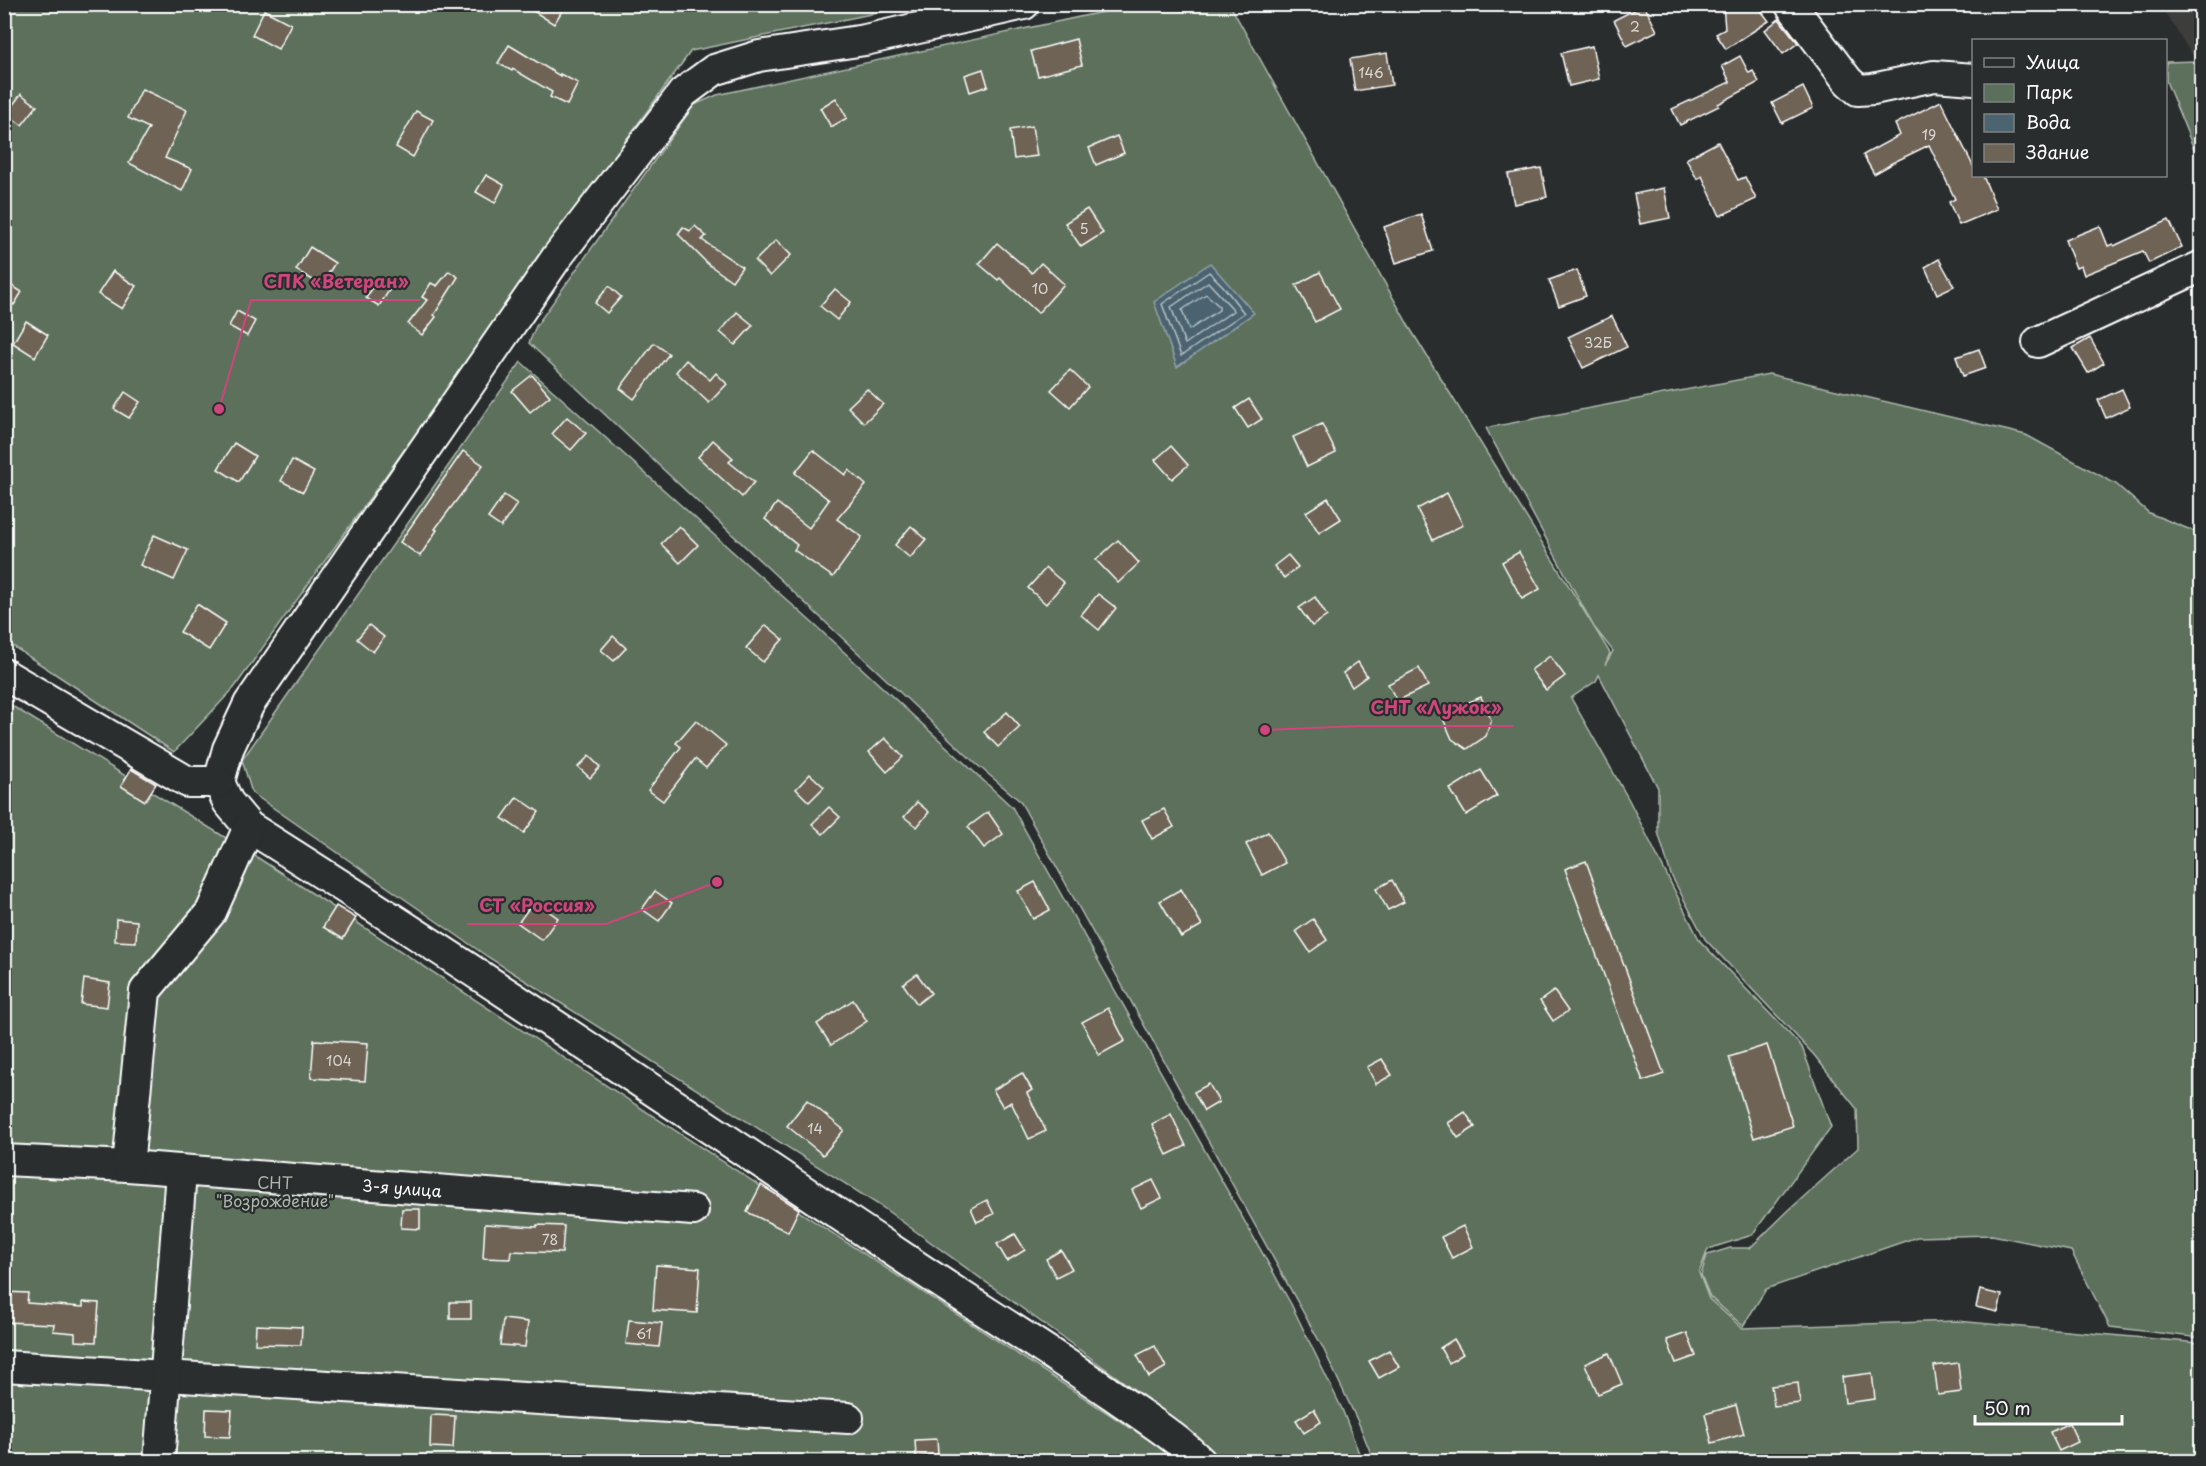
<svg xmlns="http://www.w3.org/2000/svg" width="2206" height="1466" font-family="'Playpen Sans',sans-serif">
  <rect width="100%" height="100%" fill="#2a2d2e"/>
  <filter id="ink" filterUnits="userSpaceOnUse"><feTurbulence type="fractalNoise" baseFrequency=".0167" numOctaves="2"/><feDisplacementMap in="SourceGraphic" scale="12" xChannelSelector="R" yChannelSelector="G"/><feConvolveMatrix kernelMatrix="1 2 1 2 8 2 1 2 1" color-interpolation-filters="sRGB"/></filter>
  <g filter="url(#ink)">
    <polygon fill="#3e3e3a" points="2160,5 2201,5 2201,78 2196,61"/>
    <g fill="#5b705b" stroke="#adb8ad" stroke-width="1.5">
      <polygon points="4,5 915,5 691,51 599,177 234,688 174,752 5,641"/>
      <polygon points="1135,5 1230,5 1411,330 1610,653 1605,665 1613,651 1594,627 1486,428 1769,374 2026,435 2116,484 2149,513 2201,534 2201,1338 2110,1327 2071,1251 1992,1235 1917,1237 1766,1289 1743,1326 1710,1297 1701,1275 1707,1255 1730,1248 1750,1248 1789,1210 1858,1148 1857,1109 1814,1055 1705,939 1671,875 1658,832 1658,788 1599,675 1596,681 1571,698 1629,800 1700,941 1802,1047 1831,1127 1752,1235 1708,1249 1699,1273 1709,1299 1742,1328 1957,1321 2199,1343 2202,1351 2201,1461 1374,1461 1359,1424 1323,1348 1020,801 975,763 529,343 536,326 694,105 717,95"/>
      <polygon points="2196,61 2201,78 2201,166 2166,81 2166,62"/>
      <polygon points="521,362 818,628 1012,807 1291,1304 1342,1409 1362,1461 1219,1461 1153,1403 882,1207 488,957 252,793 242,760"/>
      <polygon points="4,701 252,854 1146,1438 1177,1461 5,1461"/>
    </g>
    <polygon fill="#4b6470" stroke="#93a2a9" stroke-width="1.5" points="1210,263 1254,313 1177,367 1154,302"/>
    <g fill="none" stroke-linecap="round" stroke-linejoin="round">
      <g stroke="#b7c1c6" stroke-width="1.5">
        <polygon points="1209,272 1223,286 1244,313 1181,356 1162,304"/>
        <polygon points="1208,282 1232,308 1233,311 1185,344 1171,307"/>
        <polygon points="1206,294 1219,306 1219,310 1189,330 1182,310"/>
      </g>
    </g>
    <g fill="#6e6455" stroke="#fff" stroke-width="1.5">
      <polygon points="522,4 551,4 562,11 554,24"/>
      <polygon points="1723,4 1756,4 1769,21 1726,49 1716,34 1725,29"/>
      <polygon points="1644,5 1657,31 1627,46 1614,20"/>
      <polygon points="264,10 291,24 278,49 252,35"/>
      <polygon points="1779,19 1798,43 1783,54 1765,30"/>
      <polygon points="1076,39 1082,65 1038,76 1031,51"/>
      <polygon points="509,45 560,76 560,74 578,83 567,105 550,97 552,92 513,69 512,71 498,63"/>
      <polygon points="1592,46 1599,79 1569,86 1561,53"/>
      <polygon points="1387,53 1392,85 1355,91 1350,59"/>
      <polygon points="1740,56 1749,73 1753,71 1759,82 1718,104 1719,106 1680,125 1672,109 1730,82 1722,66"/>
      <polygon points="983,69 988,86 970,92 965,75"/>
      <polygon points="1803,87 1813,108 1782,123 1772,103"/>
      <polygon points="142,89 187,110 165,158 192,169 182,191 129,163 149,128 128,118"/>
      <polygon points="21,94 37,106 22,125 6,114"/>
      <polygon points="836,98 847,118 831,127 820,108"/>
      <polygon points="1941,101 1974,168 1974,176 1983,176 1997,209 1959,225 1949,202 1955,199 1929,145 1890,164 1890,165 1874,174 1863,155 1900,135 1895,124"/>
      <polygon points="416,111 433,120 413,157 396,147"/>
      <polygon points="1032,126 1037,156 1014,159 1010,130"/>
      <polygon points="1117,136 1124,153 1096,165 1089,148"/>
      <polygon points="1718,142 1738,180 1745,177 1756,199 1720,216 1702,176 1697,179 1686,159"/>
      <polygon points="1541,168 1547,197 1514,204 1508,174"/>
      <polygon points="486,175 504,185 495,203 476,192"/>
      <polygon points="1664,188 1670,218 1640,224 1634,194"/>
      <polygon points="1087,209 1103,233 1081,247 1065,223"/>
      <polygon points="1421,214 1433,251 1396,263 1384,227"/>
      <polygon points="2169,220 2182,247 2149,263 2143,251 2084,275 2081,266 2076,268 2065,240 2100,226 2108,246 2113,244 2114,246"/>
      <polygon points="695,226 706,236 702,240 742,267 732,281 708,264 678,234 683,227 690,231"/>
      <polygon points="776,240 791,255 770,276 755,261"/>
      <polygon points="997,243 1032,273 1041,263 1064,284 1038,313 1000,278 998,280 979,264"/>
      <polygon points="310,247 335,263 321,285 296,270"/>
      <polygon points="1939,259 1954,286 1937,294 1925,267"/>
      <polygon points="1577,270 1586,296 1559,306 1549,280"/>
      <polygon points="113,271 136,286 122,309 98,294"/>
      <polygon points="449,271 458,277 434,315 436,317 422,335 408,324 427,300 422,297 431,283 437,286"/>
      <polygon points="1320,272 1340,309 1315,322 1296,285"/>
      <polygon points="4,281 22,292 14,305 4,299"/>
      <polygon points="377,281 390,289 379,306 366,298"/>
      <polygon points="609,286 621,297 607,313 595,303"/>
      <polygon points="835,289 851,302 837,320 820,306"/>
      <polygon points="237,311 255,321 247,336 229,326"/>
      <polygon points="737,312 753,325 735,345 720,332"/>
      <polygon points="1612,316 1627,347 1583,368 1568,337"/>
      <polygon points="26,321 48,335 35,357 13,343"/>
      <polygon points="2090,338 2104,363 2088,373 2073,348"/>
      <polygon points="654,343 669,354 634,399 620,388"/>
      <polygon points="1979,349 1986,368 1963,376 1956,357"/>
      <polygon points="686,360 710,380 716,373 727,384 709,403 676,372"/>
      <polygon points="1070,370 1088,387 1070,407 1051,390"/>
      <polygon points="532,375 550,396 530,412 512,391"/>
      <polygon points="867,389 883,404 864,423 848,407"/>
      <polygon points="2122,389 2130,407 2106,418 2098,400"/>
      <polygon points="125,392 140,402 129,418 114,409"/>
      <polygon points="1249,399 1262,419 1248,428 1235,408"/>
      <polygon points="567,417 586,433 571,450 552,434"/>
      <polygon points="1322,424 1336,453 1307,467 1293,437"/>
      <polygon points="713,440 733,458 729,462 754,482 742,497 698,457"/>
      <polygon points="234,443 255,456 239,482 218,469"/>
      <polygon points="1171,446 1188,465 1172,479 1155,460"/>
      <polygon points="813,450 845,475 849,470 866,485 837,519 862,537 833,577 794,550 797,545 765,519 777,503 809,528 829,500 795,473"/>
      <polygon points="463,451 483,465 435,529 437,530 420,556 400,542"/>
      <polygon points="292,460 314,472 303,492 281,481"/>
      <polygon points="1447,493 1463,525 1433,540 1417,509"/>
      <polygon points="504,495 517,504 501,527 488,518"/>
      <polygon points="1328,498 1341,519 1319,533 1306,512"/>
      <polygon points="679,526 698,545 680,563 661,544"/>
      <polygon points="911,526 926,539 910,558 895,545"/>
      <polygon points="154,535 188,550 174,580 140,565"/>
      <polygon points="1118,540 1139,563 1118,583 1096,560"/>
      <polygon points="1519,552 1540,589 1522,599 1502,562"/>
      <polygon points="1288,555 1298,567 1284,578 1274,566"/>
      <polygon points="1046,568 1064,583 1046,604 1028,588"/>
      <polygon points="1098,594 1116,608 1099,630 1081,615"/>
      <polygon points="1315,597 1327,616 1312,626 1299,608"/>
      <polygon points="197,604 226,623 209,650 180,632"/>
      <polygon points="369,625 384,637 373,652 357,639"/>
      <polygon points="766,625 783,639 763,662 746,648"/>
      <polygon points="613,636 626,648 614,661 601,650"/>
      <polygon points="1550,656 1565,676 1546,690 1531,670"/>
      <polygon points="1358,662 1367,676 1352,687 1343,673"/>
      <polygon points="1419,668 1428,686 1397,701 1388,684"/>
      <polygon points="1481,697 1491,720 1486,736 1467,749 1452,739 1441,714"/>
      <polygon points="1007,712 1020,727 998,747 984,732"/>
      <polygon points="696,720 726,745 706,768 695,759 663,801 648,790 681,747 676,743"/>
      <polygon points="885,738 903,757 887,772 869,752"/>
      <polygon points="589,756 600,767 590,778 578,767"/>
      <polygon points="131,769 156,784 145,801 121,786"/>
      <polygon points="1481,770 1497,796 1466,815 1450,789"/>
      <polygon points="810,774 824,787 809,802 796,789"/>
      <polygon points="517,797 539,812 524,833 502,818"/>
      <polygon points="917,802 929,812 917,827 904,817"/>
      <polygon points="829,807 840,817 823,834 812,824"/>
      <polygon points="1164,809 1174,827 1152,839 1142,820"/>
      <polygon points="988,812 1003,834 984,848 968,827"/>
      <polygon points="1268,832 1285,863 1262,875 1246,844"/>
      <polygon points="1586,861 1664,1074 1643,1081 1565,869"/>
      <polygon points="1392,880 1404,902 1388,910 1376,889"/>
      <polygon points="1035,882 1050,910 1033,919 1018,891"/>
      <polygon points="1181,889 1202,925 1181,937 1160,901"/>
      <polygon points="655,891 672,903 659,921 642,909"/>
      <polygon points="534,901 558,918 542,940 518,923"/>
      <polygon points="336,906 356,918 343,939 323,927"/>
      <polygon points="116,919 137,921 136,942 115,941"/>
      <polygon points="1313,919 1327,940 1310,952 1296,931"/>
      <polygon points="917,974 931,993 917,1004 903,984"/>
      <polygon points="84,979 110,983 107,1007 81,1004"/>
      <polygon points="1554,991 1568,1011 1553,1021 1540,1001"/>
      <polygon points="853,1000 867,1021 831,1045 817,1024"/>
      <polygon points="1108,1008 1125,1041 1099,1055 1082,1022"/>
      <polygon points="314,1040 368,1043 365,1081 311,1078"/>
      <polygon points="1767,1045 1793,1126 1754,1138 1729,1057"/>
      <polygon points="1382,1059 1392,1075 1376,1084 1367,1067"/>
      <polygon points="1022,1073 1032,1090 1027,1093 1046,1131 1029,1139 1011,1102 1003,1107 993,1090"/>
      <polygon points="1209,1084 1219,1102 1204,1111 1194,1092"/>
      <polygon points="807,1100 844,1130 823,1155 787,1126"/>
      <polygon points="1465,1112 1475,1127 1458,1138 1448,1123"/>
      <polygon points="1171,1114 1186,1146 1167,1155 1152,1124"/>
      <polygon points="1153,1180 1162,1198 1141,1208 1132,1190"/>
      <polygon points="761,1185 799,1209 788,1232 747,1212"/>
      <polygon points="987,1200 994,1214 977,1222 971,1208"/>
      <polygon points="402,1209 420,1209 420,1229 401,1228"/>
      <polygon points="485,1224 537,1227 537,1225 564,1226 562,1253 511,1251 510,1259 483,1258"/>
      <polygon points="1463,1226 1473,1247 1452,1258 1441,1237"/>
      <polygon points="1015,1234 1025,1250 1007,1261 997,1244"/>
      <polygon points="1061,1250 1072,1269 1056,1277 1046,1259"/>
      <polygon points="656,1265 700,1268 697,1313 653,1310"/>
      <polygon points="1980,1290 2002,1295 1998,1312 1976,1307"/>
      <polygon points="4,1292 28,1293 27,1303 83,1307 83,1302 99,1303 96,1342 75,1341 75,1333 53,1331 54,1324 4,1322"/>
      <rect x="450" y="1302" width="21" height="17"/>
      <polygon points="503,1319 528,1322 525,1347 500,1345"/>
      <polygon points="629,1320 662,1323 659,1347 626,1344"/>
      <polygon points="256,1325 302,1327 301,1345 255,1344"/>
      <polygon points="1687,1333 1696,1356 1676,1363 1667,1340"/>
      <polygon points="1454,1339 1463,1354 1449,1363 1440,1348"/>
      <polygon points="1155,1346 1166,1367 1149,1377 1137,1355"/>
      <polygon points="1389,1350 1399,1367 1379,1378 1369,1361"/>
      <polygon points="1609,1353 1622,1384 1598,1394 1585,1364"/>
      <polygon points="1958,1363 1961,1392 1938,1395 1934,1366"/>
      <polygon points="1872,1373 1875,1399 1845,1403 1842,1377"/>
      <polygon points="1798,1383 1800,1403 1774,1406 1771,1386"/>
      <polygon points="1736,1405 1744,1434 1712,1443 1705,1414"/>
      <polygon points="206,1409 232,1410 230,1437 205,1436"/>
      <polygon points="1314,1409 1321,1422 1304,1433 1296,1420"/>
      <polygon points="431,1415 455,1416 453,1448 430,1447"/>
      <polygon points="2069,1423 2078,1442 2059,1451 2050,1432"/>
      <polygon points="937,1439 938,1455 916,1457 915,1440"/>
    </g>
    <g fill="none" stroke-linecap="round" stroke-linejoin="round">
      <defs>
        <g id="minor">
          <path d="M1024,4L865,40L759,56L714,70L683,93L557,257L249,704L228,749L219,782L228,802L249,827C468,965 682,1110 898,1254C969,1302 1043,1347 1114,1396C1144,1417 1175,1436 1201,1462"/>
          <polyline points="1790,4 1848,81 1858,90 1873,89 1934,76 1974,79"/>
          <polyline points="2038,342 2202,266"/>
          <polyline points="4,674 188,782 219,782"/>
          <path id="s1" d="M4,1160L128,1166L693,1210"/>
          <polyline points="128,1166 145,991 211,912 249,827"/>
          <polyline points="4,1366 848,1418"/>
          <polyline points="159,1462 181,1172"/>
        </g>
      </defs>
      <use href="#minor" stroke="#fff" stroke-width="34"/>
      <use href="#minor" stroke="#2a2d2e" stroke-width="30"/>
    </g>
  </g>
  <g text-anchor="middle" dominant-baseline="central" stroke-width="4.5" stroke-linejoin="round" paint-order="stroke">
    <g font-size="14" fill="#dbd8d4">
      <text x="1635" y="26">2</text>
      <text x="1371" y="72">146</text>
      <text x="1929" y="134">19</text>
      <text x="1084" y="228">5</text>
      <text x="1040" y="288">10</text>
      <text x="1598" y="342">32Б</text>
      <text x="339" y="1060">104</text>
      <text x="815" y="1128">14</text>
      <text x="550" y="1239">78</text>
      <text x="644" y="1333">61</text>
    </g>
    <g font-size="16" fill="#adb8ad" stroke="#2a2d2e">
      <text x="275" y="1182">СНТ<tspan x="275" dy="18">"Возрождение"</tspan></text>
    </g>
    <g font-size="16" fill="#fff" stroke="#2a2d2e">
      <text stroke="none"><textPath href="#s1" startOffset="399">3-я улица</textPath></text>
    </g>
  </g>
  <path fill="none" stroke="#ce467c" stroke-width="2" d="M219 409L251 300H420M1265 730L1359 726H1513M717 882L606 924H467"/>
  <g fill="#ce467c" stroke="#2a2d2e" stroke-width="2">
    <circle cx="219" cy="409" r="6"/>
    <circle cx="1265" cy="730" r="6"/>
    <circle cx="717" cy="882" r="6"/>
  </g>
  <g font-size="18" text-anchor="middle" font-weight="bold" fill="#ce467c" stroke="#2a2d2e" stroke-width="4.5" stroke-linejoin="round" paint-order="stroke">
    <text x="336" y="288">СПК «Ветеран»</text>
    <text x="1436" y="714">СНТ «Лужок»</text>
    <text x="537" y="912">СТ «Россия»</text>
  </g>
  <rect width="2206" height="1466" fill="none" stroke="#2a2d2e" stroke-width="24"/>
  <rect x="12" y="12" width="2182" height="1442" fill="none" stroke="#fff" stroke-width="2" filter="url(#ink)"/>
  <rect x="1972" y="39" width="195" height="138" fill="#2a2d2e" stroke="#7f8182" stroke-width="1.5"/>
  <rect x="1984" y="58" width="30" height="9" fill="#2a2d2e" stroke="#7f8182" stroke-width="1.5"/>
  <text x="2026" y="69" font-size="18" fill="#ffffff">Улица</text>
  <rect x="1984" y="84" width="30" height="18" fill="#5b705b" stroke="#7f8182" stroke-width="1.5"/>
  <text x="2026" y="99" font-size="18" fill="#ffffff">Парк</text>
  <rect x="1984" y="114" width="30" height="18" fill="#4b6470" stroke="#7f8182" stroke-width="1.5"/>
  <text x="2026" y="129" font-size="18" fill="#ffffff">Вода</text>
  <rect x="1984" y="144" width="30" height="18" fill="#6e6455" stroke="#7f8182" stroke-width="1.5"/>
  <text x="2026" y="159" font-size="18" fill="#ffffff">Здание</text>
  <path d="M1975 1415v9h147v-9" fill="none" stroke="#ffffff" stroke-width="3"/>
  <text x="1984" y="1415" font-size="18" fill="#ffffff" stroke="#2a2d2e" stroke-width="4.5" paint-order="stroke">50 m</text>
</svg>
